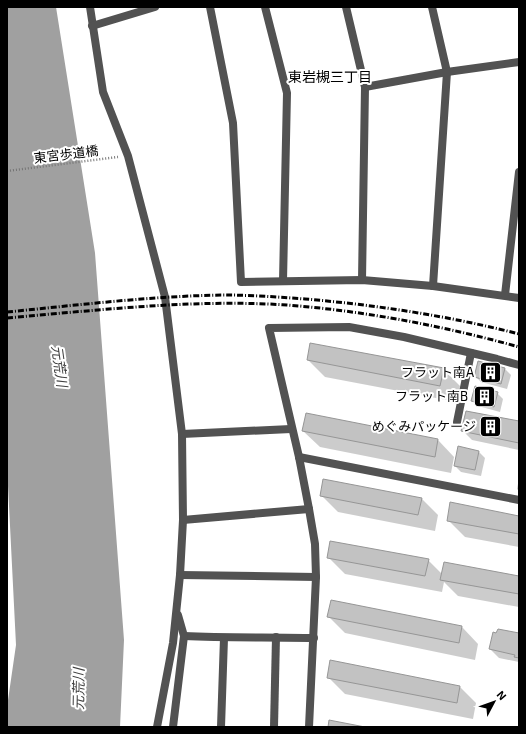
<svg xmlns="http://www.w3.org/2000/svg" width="526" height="734" font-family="'Exo 2','Noto Sans JP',sans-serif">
  <rect width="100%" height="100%" fill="#fff"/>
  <polygon fill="#a0a0a0" points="7,7 56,7 95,253 124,640 120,727 7,727 7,707 16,645 7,466"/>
  <g fill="#0003">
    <polygon points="308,360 443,369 460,386 457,402 325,377"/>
    <polygon points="505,369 511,375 507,389 481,382 475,376"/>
    <polygon points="497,393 503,399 500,412 478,406 472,400"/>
    <polygon points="519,422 519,450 472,440 463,431"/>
    <polygon points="303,431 438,440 454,457 451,473 320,447"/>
    <polygon points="479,452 485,458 481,476 461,472 455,466"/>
    <polygon points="519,478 519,491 517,489"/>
    <polygon points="321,495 421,498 438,515 435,531 338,512"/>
    <polygon points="519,517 519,547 465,537 448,520"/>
    <polygon points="328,557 428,560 442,574 519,577 519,607 458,596 444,582 442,592 345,574"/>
    <polygon points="329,617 462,627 478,644 475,660 345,633"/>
    <polygon points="519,634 519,662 499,658 490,649"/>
    <polygon points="328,677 460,687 476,703 473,719 345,694"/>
  </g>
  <g fill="#c2c2c2" stroke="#969696">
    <polygon points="310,343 444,368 440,386 307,360"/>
    <polygon points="478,361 505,368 501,384 474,377"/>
    <polygon points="475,386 498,392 494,407 471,401"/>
    <polygon points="466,411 519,421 519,443 461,431"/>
    <polygon points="306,413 438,439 435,457 302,431"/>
    <polygon points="458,446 479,451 475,470 454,466"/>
    <polygon points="323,479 422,498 418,515 320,496"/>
    <polygon points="450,502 519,516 519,534 447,521"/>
    <polygon points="330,541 429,559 425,576 327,558"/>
    <polygon points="444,562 519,576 519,594 440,580"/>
    <polygon points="331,600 462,626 459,643 327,617"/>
    <polygon points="498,629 519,633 519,658 514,657 515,655 489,649 493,632 496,633"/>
    <polygon points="330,660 460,686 457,703 327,678"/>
    <polygon points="329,720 365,727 328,727"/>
  </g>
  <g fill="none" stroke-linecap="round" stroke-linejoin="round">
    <polyline stroke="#747474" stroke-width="2.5" stroke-dasharray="1 2" stroke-linecap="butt" points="7,171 118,157"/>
    <g stroke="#525252" stroke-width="8">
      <polyline points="90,7 103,92 128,156 165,297 182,434 183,520 180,575 173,643 157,727"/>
      <polyline points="210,7 233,123 241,282 362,280 433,286 519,298"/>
      <polyline points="265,7 287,93 283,281"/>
      <polyline points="346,7 365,87 362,280"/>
      <polyline points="432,7 447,72 433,286"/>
      <polyline points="92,26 155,7"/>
      <polyline points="365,87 447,72 519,62"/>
      <polyline points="505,295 519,172"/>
      <polyline points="457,422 471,353"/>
      <polyline points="182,434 291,429"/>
      <polyline points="299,457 519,500"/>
      <polyline points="183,520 309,509"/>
      <polyline points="180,575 316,577"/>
      <path d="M184,636C227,638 270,637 314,638"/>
      <polyline points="173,727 184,636 178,615"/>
      <polyline points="221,727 224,638"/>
      <polyline points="274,727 276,637"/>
      <polyline points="309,727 316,577 315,544 309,509 299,457 269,328 349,327 404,337 497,359 519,365"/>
    </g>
    <g stroke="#000" stroke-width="3" stroke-dasharray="6 2 1 2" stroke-linecap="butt">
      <path d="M7,312C79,305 151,296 224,295C250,295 278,297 305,299C377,305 449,316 519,334"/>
      <path d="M7,318C100,310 194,299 287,305C365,311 444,326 519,347"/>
    </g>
  </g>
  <defs>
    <symbol id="building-square" viewBox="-11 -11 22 22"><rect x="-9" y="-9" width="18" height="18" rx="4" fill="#000" stroke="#fff"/><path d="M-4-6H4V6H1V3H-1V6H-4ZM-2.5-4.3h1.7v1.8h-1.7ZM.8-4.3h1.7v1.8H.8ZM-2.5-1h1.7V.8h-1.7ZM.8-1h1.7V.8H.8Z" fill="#fff"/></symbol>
  </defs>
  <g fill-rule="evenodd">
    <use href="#building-square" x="478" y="360" width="25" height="25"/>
    <use href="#building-square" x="472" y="384" width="25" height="25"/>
    <use href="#building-square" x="478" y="414" width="25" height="25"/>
  </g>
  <g text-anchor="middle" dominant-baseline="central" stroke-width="4" stroke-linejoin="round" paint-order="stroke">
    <g font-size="13" fill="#000" stroke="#fff">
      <text transform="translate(66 154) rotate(-7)">東宮歩道橋</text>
    </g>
    <g font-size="13" fill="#000" stroke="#fff" text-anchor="end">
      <text x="474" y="372">フラット南A</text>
      <text x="468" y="396">フラット南B</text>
      <text x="476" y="426">めぐみパッケージ</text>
    </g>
    <g font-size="14" fill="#000" stroke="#fff">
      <text x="330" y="76">東岩槻三丁目</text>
    </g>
    <g font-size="14" font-style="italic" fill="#414141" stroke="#fff">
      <text transform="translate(60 366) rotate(82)">元荒川</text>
      <text transform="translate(78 689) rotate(-89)">元荒川</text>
    </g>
  </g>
  <rect width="526" height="734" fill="none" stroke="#000000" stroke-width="16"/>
  <g transform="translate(494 702) rotate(49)" stroke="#ffffff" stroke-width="3" paint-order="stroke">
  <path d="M0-3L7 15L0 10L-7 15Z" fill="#000000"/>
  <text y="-6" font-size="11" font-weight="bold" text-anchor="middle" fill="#000000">N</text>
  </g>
</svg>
